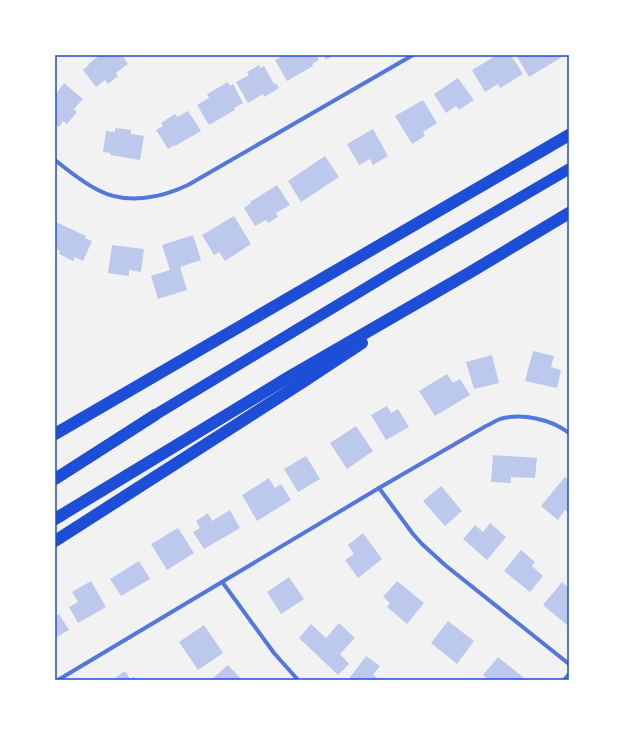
<svg xmlns="http://www.w3.org/2000/svg" width="624" height="735" font-family="Lato,sans-serif">
  <rect width="100%" height="100%" fill="#f2f2f2"/>
  <g fill="#bdc9ec">
    <polygon points="100,55 122,55 128,64 116,73 118,76 108,84 105,80 96,87 83,70 89,65 88,64"/>
    <polygon points="285,55 316,55 319,60 312,64 313,66 287,81 275,60"/>
    <polygon points="323,55 334,55 326,60"/>
    <polygon points="497,55 511,55 523,74 500,88 498,84 485,92 472,70"/>
    <polygon points="516,55 561,55 562,57 529,77"/>
    <polygon points="259,65 260,68 264,66 274,84 276,83 279,88 264,97 263,94 248,103 236,82 249,75 247,72"/>
    <polygon points="458,78 474,100 459,110 456,106 446,113 434,94"/>
    <polygon points="228,82 230,86 233,84 243,103 234,108 235,110 209,125 197,105 209,98 207,94"/>
    <polygon points="64,83 83,99 74,109 77,112 67,124 63,121 59,127 55,124 55,95"/>
    <polygon points="423,100 437,123 423,132 425,136 412,144 395,116"/>
    <polygon points="188,111 201,131 175,146 174,145 168,149 156,130 163,126 161,123 175,114 177,117"/>
    <polygon points="115,128 131,130 131,134 144,136 140,160 110,155 111,153 103,152 106,131 115,132"/>
    <polygon points="373,129 388,156 373,165 370,159 359,165 347,144"/>
    <polygon points="325,156 339,177 301,202 288,181"/>
    <polygon points="277,185 290,205 276,213 278,217 268,223 266,220 255,226 244,208 251,203 250,202"/>
    <polygon points="234,216 251,244 225,261 219,252 214,255 202,235"/>
    <polygon points="56,222 86,236 85,238 92,241 83,261 75,257 73,261 59,254 60,251 55,248"/>
    <polygon points="193,235 201,260 180,267 187,290 158,299 151,276 170,270 162,245"/>
    <polygon points="112,245 144,249 141,272 129,270 129,276 108,273"/>
    <polygon points="533,351 554,356 551,367 561,370 557,388 525,381"/>
    <polygon points="492,355 499,383 474,389 466,362"/>
    <polygon points="447,374 453,383 460,379 470,395 435,416 419,391"/>
    <polygon points="387,406 391,413 398,409 409,427 386,440 371,415"/>
    <polygon points="356,426 373,451 347,469 330,443"/>
    <polygon points="493,455 537,458 535,478 511,477 511,483 491,482"/>
    <polygon points="306,456 320,479 298,492 284,469"/>
    <polygon points="565,477 569,480 569,513 565,510 558,520 541,506"/>
    <polygon points="269,478 275,488 281,484 291,500 257,521 242,495"/>
    <polygon points="441,486 462,511 445,526 423,501"/>
    <polygon points="230,510 240,528 204,549 193,532 200,528 196,521 208,513 212,521"/>
    <polygon points="490,523 506,537 487,560 463,539 475,525 483,532"/>
    <polygon points="178,528 194,553 167,570 151,544"/>
    <polygon points="363,533 382,559 358,578 345,560 354,554 348,545"/>
    <polygon points="521,550 535,562 532,566 543,576 530,592 504,571"/>
    <polygon points="139,561 150,579 121,596 110,579"/>
    <polygon points="289,577 304,599 281,614 267,592"/>
    <polygon points="91,581 106,607 78,623 69,607 78,602 72,592"/>
    <polygon points="397,581 424,603 407,624 387,607 390,603 383,597"/>
    <polygon points="562,582 569,588 569,622 567,625 543,605"/>
    <polygon points="59,614 69,630 55,638 55,617"/>
    <polygon points="448,621 474,641 457,664 431,643"/>
    <polygon points="339,623 355,638 340,654 349,664 338,675 299,638 311,624 326,638"/>
    <polygon points="204,625 223,653 198,670 179,642"/>
    <polygon points="366,656 380,666 373,675 380,680 348,680"/>
    <polygon points="498,657 524,678 522,680 489,680 483,675"/>
    <polygon points="228,665 242,680 211,680"/>
    <polygon points="125,671 130,679 134,677 136,680 112,680"/>
  </g>
  <g fill="none" stroke-linecap="round" stroke-linejoin="round">
    <g stroke="#5277de" stroke-width="4">
      <path d="M55,160C69,171 82,182 98,190C126,205 161,198 188,185L413,55"/>
      <polyline points="379,488 413,534 422,544 445,565 569,664"/>
      <polyline points="223,583 274,653 298,680"/>
      <path d="M58,680L379,488L486,426C491,424 495,421 500,419C522,413 551,419 569,433"/>
      <polyline points="564,680 569,674"/>
    </g>
    <polyline stroke="#1d4ed8" stroke-width="11" points="155,415 399,268 569,169"/>
    <g stroke="#1d4ed8" stroke-width="12">
      <polyline points="55,434 569,135"/>
      <polyline points="55,479 155,415"/>
      <polyline points="55,519 289,377 469,273 569,213"/>
      <polyline points="55,541 303,382 362,343"/>
    </g>
  </g>
  <rect width="624" height="735" fill="none" stroke="#ffffff" stroke-width="112"/>
  <rect x="56" y="56" width="512" height="623" fill="none" stroke="#1d4ed8" stroke-width="1.5"/>
</svg>
